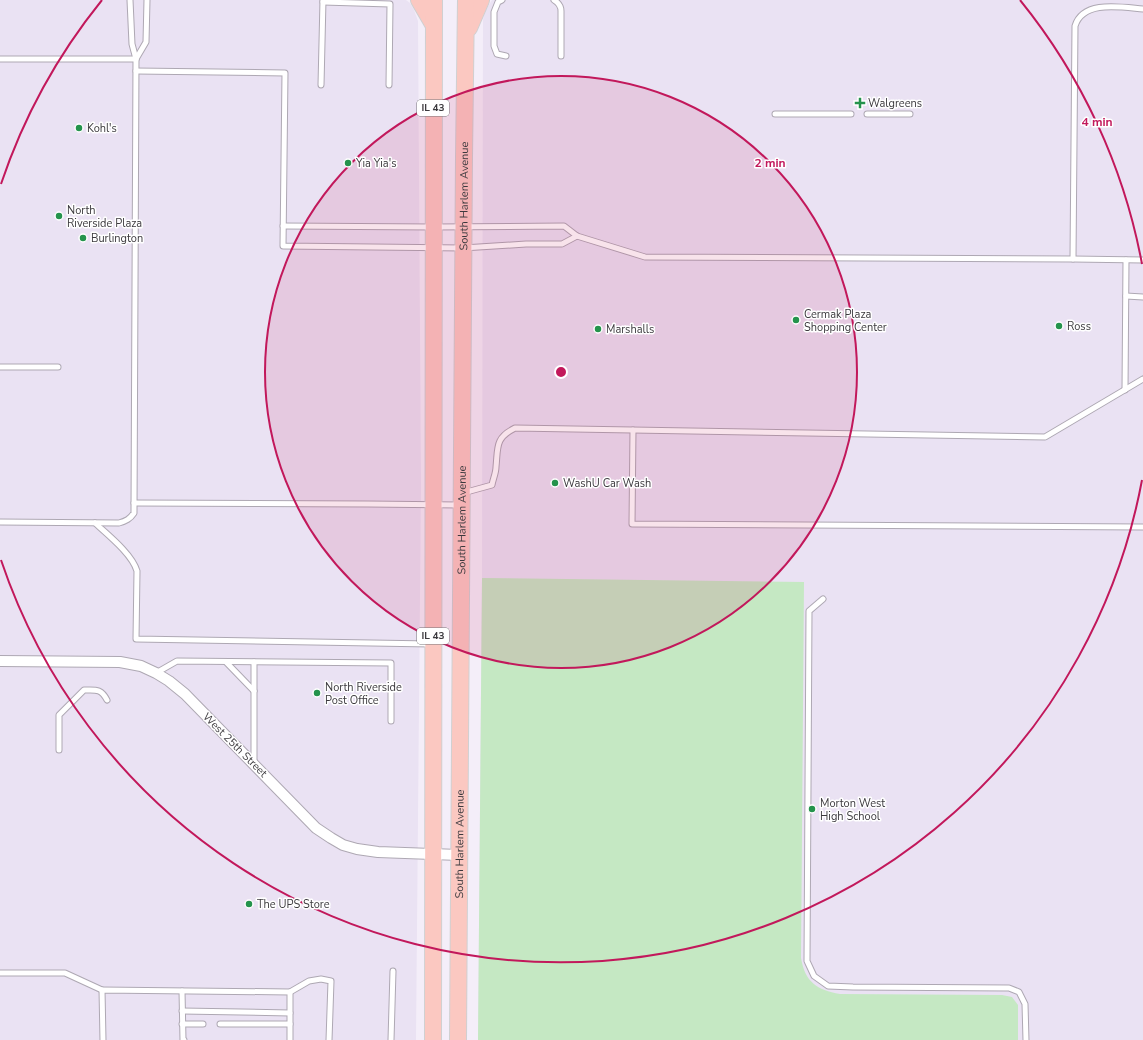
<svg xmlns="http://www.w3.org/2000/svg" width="1143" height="1040" font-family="'Nunito Sans',sans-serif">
  <rect width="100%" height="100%" fill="#f4eef9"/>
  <g fill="#eae2f3">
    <polygon points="0,0 406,0 410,3 414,10 418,21 421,485 416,1040 0,1040"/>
    <polygon points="492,0 1143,0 1143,1040 478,1040 482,578 483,20 485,11"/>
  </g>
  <path fill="#c5e8c3" d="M482,578L804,582L801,958C805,982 817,990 840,994L1002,995L1012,997L1018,1005V1040H478Z"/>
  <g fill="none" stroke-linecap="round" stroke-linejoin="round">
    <defs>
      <g id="service">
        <polyline points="502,0 498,2 494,12 494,46 497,54 506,56"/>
        <path d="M554,0C559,3 561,6 561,11V56"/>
        <polyline points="323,2 390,4 389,85"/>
        <polyline points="0,59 136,59"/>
        <polyline points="136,59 146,42 147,0"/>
        <polyline points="136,71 285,73 283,246 463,248 526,244 562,244 577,236"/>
        <polyline points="321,85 323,0"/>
        <polyline points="775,114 851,114"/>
        <polyline points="867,114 910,114"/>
        <path d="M283,226L433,227L564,226L577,236L645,257L1073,259L1075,26C1083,0 1120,7 1143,9"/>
        <polyline points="1073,259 1143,260"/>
        <polyline points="1126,296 1143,297"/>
        <polyline points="0,367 58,367"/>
        <polyline points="1125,390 1126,260"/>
        <polyline points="633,430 632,524 1143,527"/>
        <path d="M463,493L492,485C493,479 496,473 496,467C498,447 495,438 515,428L1045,437L1143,379"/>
        <polyline points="134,503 368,504 459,505"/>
        <path d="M0,522L119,523C126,521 130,519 134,513L136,59L132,44L130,0"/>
        <path d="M95,523C108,535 132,554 137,571L136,639L431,644"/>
        <polyline points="823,599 809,611 807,961 814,976 828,986 853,987 1009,988 1019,992 1025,1004 1026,1040"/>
        <polyline points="226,662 254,691"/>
        <polyline points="156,673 177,661 391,663 391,721"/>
        <path d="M59,750V715L84,690C95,690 101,688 107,700"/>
        <polyline points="254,763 254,662"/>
        <polyline points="0,973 65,973 102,990"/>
        <polyline points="182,991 183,1040 184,1040"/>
        <polyline points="290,992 309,981 321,979 331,981 329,1040"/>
        <polyline points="182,1011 290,1013"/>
        <polyline points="182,1024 203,1024"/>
        <polyline points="220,1024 290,1024"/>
        <polyline points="103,1040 102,990 290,992 290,1040"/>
        <polyline points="391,1040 393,971"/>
      </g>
      <polyline id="minor" points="0,661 120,662 141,666 156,673 169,681 185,694 316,828 331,838 343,845 357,849 378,852 459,855"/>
      <g id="primary">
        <polyline points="419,0 433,24"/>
        <polyline points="469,28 481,0"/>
        <polyline points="433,1040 434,0"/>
        <path id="s1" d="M458,1040L464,157L466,0"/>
      </g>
    </defs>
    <use href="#service" stroke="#aea8b3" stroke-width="7"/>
    <use href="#minor" stroke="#aea8b3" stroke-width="12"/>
    <use href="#primary" stroke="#d0d0d1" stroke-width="18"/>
    <use href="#service" stroke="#fff" stroke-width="5"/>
    <use href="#minor" stroke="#fff" stroke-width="10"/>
    <use href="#primary" stroke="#fbc8c1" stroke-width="16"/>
  </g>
  <circle cx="561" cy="372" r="296" fill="#c2185b" fill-opacity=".12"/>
  <g fill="none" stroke="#c2185b" stroke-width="2">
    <circle cx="561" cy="372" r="296"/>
    <path d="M1142 480A591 591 0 0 1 1 560M1 184A591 591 0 0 1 102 0M1020 0A591 591 0 0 1 1142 264"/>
  </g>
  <g fill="#24934c" stroke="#fff" stroke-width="1.5">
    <path d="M858 97h4v4h4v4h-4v4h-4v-4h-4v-4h4z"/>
    <circle cx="79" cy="128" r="4"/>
    <circle cx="348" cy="163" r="4"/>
    <circle cx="59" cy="216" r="4"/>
    <circle cx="83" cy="238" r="4"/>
    <circle cx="796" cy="320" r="4"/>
    <circle cx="1059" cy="326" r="4"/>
    <circle cx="598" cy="329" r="4"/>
    <circle cx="555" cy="483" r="4"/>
    <circle cx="317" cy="693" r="4"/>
    <circle cx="812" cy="809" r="4"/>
    <circle cx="249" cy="904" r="4"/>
  </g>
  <g text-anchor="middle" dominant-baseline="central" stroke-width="3" stroke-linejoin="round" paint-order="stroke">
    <g fill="#fff" stroke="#767578" stroke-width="1">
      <rect x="417" y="100" width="32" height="16" rx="3"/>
      <rect x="417" y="628" width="32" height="16" rx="3"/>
    </g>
    <g font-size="10" font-weight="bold" fill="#3c3a3e">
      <text x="433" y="108">IL 43</text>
      <text x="433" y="636">IL 43</text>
    </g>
    <g font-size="11" fill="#3c3a3e" stroke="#fff" text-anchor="start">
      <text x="868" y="103">Walgreens</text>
      <text x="87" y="128">Kohl's</text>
      <text x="356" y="163">Yia Yia's</text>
      <text x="67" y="210">North<tspan x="67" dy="13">Riverside Plaza</tspan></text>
      <text x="91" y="238">Burlington</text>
      <text x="804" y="314">Cermak Plaza<tspan x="804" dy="13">Shopping Center</tspan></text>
      <text x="1067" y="326">Ross</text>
      <text x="606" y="329">Marshalls</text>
      <text x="563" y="483">WashU Car Wash</text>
      <text x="325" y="687">North Riverside<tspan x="325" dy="13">Post Office</tspan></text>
      <text x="820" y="803">Morton West<tspan x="820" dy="13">High School</tspan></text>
      <text x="257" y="904">The UPS Store</text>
    </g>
    <g font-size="11" fill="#3c3a3e" stroke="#fff">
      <text stroke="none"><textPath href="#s1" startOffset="844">South Harlem Avenue</textPath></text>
      <text stroke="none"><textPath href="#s1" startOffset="520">South Harlem Avenue</textPath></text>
      <text transform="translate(235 745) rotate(45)">West 25th Street</text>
      <text stroke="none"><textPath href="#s1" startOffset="196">South Harlem Avenue</textPath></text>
    </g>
  </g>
  <circle cx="561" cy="372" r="6" fill="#c2185b" stroke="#fff" stroke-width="2"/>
  <g font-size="12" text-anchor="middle" font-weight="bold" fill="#c2185b" stroke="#fff" stroke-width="3" stroke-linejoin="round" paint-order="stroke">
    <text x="1097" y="126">4 min</text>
    <text x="770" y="167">2 min</text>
  </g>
</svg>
